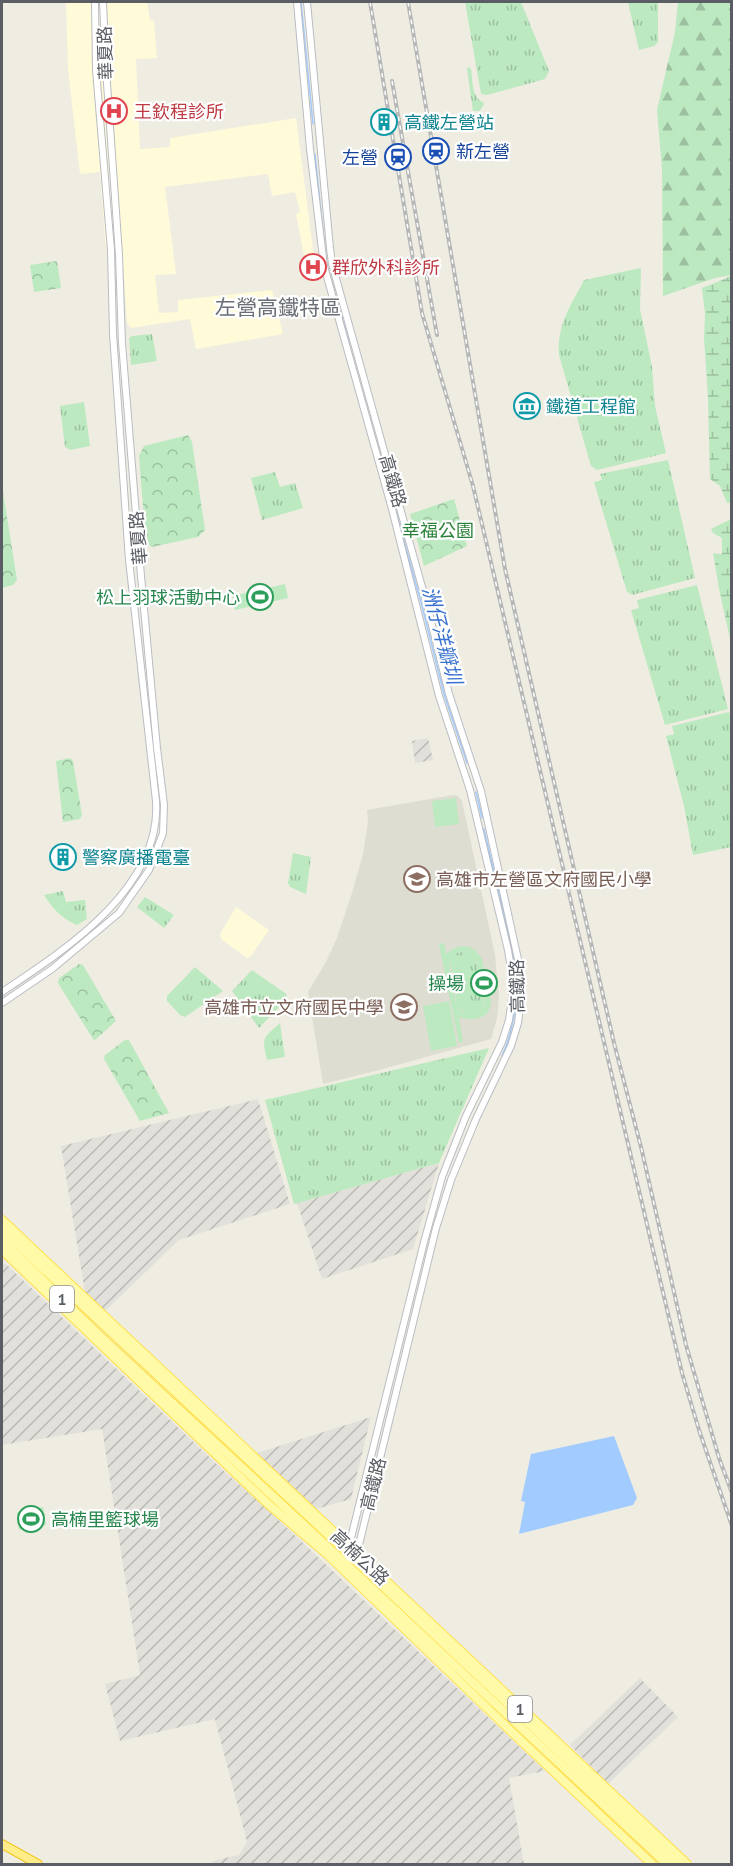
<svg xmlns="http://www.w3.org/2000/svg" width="733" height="1866" font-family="'PT Sans','Noto Sans TC',sans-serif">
  <defs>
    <pattern id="industrial-furrows" width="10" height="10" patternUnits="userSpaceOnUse" patternTransform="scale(1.5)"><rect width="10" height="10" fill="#e2e0da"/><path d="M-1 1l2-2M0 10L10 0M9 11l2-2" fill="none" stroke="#bab9b4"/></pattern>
    <pattern id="grass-tufts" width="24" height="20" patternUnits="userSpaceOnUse" patternTransform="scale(1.5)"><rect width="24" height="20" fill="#bce9c0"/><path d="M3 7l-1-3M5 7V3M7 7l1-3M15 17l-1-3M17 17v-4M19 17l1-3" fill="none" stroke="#9cc0a0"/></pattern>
    <pattern id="forest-firs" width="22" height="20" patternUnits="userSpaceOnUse" patternTransform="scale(1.5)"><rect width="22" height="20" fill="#bce9c0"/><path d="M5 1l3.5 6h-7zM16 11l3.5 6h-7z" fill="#9cc0a0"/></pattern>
    <pattern id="wetland-marsh" width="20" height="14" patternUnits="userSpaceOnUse" patternTransform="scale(1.5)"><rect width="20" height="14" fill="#bce9c0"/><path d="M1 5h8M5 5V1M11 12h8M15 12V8" fill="none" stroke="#9cc0a0"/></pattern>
    <pattern id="park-crowns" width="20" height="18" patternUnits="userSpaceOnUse" patternTransform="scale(1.5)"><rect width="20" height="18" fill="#bce9c0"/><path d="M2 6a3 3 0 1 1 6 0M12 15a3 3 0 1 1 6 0" fill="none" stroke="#9cc0a0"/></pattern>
  </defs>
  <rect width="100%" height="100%" fill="#efede2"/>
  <g fill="#fffad7">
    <polygon points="66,2 147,2 150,20 154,21 157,58 136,59 140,149 170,147 170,138 296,118 317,280 309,282 296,214 300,212 295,192 272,196 268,174 165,187 176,274 155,275 159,313 178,312 178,300 272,290 283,334 196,349 190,319 131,328 127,323 122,248 106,249 100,172 80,174 68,69"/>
    <polygon points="236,907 269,930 251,956 247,958 221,939 220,934"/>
  </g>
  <g fill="url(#industrial-furrows)">
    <polygon points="428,738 433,760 415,763 412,741"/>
    <polygon points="258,1099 290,1204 179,1240 105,1311 85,1293 61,1146"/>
    <polygon points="439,1163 413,1249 322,1279 297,1203"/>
    <polygon points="2,1264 6,1264 226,1473 267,1509 545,1771 509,1778 524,1864 209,1864 216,1860 239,1855 247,1842 215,1719 120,1741 105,1684 140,1675 102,1429 2,1445"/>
    <polygon points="371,1417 351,1499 316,1509 257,1453"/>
    <polygon points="640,1678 678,1717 608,1784 570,1745"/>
  </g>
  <polygon fill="#deddd1" points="453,795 458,796 462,801 495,955 499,997 497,1018 491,1039 379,1070 323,1084 308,992 326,962 337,938 352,893 363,854 368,822 367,810"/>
  <g fill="url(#grass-tufts)">
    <polygon points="465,2 472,2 472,3 477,2 521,2 549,71 545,79 487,95 481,94"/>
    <polygon points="628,2 658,2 658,42 654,46 639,50"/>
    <path d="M468,67L471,69C473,81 471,97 483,102L484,104L480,111H473L467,69Z"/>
    <path d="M641,268L640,309L652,367L655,406L666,453L597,470L591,466L559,355C557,323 571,306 584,280Z"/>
    <polygon points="152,334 157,361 131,365 129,338 132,336"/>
    <polygon points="84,402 90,446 70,450 65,447 60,406"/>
    <polygon points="668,460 695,578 632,595 627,592 594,482 602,480 600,474"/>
    <polygon points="275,472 280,487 295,483 303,508 262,520 251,478"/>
    <polygon points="697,585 728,709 665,725 631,610 639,608 637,600"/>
    <polygon points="729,712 732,722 731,847 693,855 684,806 666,736 674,734 672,726"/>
    <polygon points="293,853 311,857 306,894 290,887 288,883"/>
    <path d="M63,891L66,902L85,900L87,919L77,925C62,919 52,908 44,895Z"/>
    <polygon points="145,897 174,915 164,928 137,907"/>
    <path d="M461,952L471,954C478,961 478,972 480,982C483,996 490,1016 467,1014L457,1007L450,960L456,953Z"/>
    <polygon points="195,967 223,991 185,1017 180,1015 167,1001 167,996"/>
    <polygon points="252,970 285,993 287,995 284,1002 259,1028 232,991"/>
    <path d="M280,1023L285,1057L267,1060C262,1037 262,1039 280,1023Z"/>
    <polygon points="489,1048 439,1163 294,1204 265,1100"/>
  </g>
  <polygon fill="url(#forest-firs)" points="678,2 731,2 732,275 715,278 663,296 662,169 657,110 675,32"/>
  <g fill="url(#wetland-marsh)">
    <polygon points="731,276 732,502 727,503 720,486 710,479 708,398 704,338 705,313 702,288"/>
    <polygon points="731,519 731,643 720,594 713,553 722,554 722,538 713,533 711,529"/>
  </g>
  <g fill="url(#park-crowns)">
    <polygon points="57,261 61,288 34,292 30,265"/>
    <polygon points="188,435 192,442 205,530 198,537 152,547 146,544 139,456 144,446"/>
    <polygon points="2,485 17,580 13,585 2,588"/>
    <polygon points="454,499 467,546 424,566 410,514"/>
    <polygon points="70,758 73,761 82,815 80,819 63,822 56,761"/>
    <polygon points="79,964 83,965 116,1021 95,1040 93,1039 58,983 59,978"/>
    <polygon points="125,1040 129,1040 169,1113 140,1121 104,1059 105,1055"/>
  </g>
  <g fill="#bce9c0" fill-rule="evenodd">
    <polygon points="285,584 288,598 235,610 232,596"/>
    <polygon points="456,798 459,824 435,827 432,801"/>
    <path d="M444,943L446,954C459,943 473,943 482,959C484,972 490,987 491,1001C491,1019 472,1022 459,1017L463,1042L459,1043L439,944ZM461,952L471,954C478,961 478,971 480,981C481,987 485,997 484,1004C481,1016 464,1018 458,1007C454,1001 449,968 450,961L456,953Z"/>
    <polygon points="449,1001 457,1046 431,1051 423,1006"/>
    <polygon points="43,1507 46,1525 19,1530 17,1512"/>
  </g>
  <polygon fill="#a2ccff" points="614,1436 637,1498 633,1505 519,1534 525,1502 521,1501 531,1454"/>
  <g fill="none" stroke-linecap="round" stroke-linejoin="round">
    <g stroke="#a2ccff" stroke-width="1.5">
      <polyline points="301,2 313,124"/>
      <polyline points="315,154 324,242"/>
      <polyline points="341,315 349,343"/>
      <polyline points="396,512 422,606 444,694 467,763"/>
      <polyline points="476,792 482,818"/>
      <path d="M484,829C490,856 497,883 503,910C515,962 525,1004 502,1056"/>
    </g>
    <defs>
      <g id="tertiary">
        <polyline points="297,2 310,149 324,266 392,509 439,696 470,790 508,950 512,974 512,999 509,1020 502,1042 466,1116 442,1177 424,1242 350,1542 346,1546"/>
        <polyline points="307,2 330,248 332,264 427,605 449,694 481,791 521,973 521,999 518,1023 511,1046 476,1119 451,1180 436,1228 358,1549 344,1562 341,1563"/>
        <path d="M2,992C65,950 162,888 156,801L129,560L113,334L111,250L96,70L95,2"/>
        <polyline points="2,1003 52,969 119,913 149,870 163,833 164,805 157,748 141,576 122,343 119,255 106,69 103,2"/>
      </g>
      <g id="primary">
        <polyline points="2,1220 687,1864"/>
        <polyline points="2,1230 337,1543 678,1864"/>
        <polyline points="2,1240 102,1338 331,1550 667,1864"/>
        <polyline points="2,1250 267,1503 327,1554 514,1734 652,1864"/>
      </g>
      <polyline id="motorway" points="2,1844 38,1864"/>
    </defs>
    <use href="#tertiary" stroke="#babcc2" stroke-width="8"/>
    <use href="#primary" stroke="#ffdf4b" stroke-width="10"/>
    <use href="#motorway" stroke="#f1bf00" stroke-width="10"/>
    <use href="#tertiary" stroke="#fff" stroke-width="6"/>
    <use href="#primary" stroke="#fffaa7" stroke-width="8"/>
    <use href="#motorway" stroke="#ffed89" stroke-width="8"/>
    <defs>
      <g id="rail">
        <polyline points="370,2 422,313 473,486 682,1373 699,1430 732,1526"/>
        <polyline points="408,2 505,569 614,1043 642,1151 686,1345 719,1458 732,1493"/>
        <polyline points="392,81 437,335"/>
      </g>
    </defs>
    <use href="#rail" stroke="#b6b7b7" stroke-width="4"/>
    <use href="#rail" stroke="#fff" stroke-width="1.5" stroke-dasharray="4.5" stroke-linecap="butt"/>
  </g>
  <defs>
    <symbol id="hospital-ring" viewBox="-11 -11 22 22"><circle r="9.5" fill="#fff" stroke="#e0444e" stroke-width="1.5"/><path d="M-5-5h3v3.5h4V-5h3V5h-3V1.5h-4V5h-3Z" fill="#e0444e"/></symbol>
    <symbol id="building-ring" viewBox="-11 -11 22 22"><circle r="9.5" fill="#fff" stroke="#0f9aa8" stroke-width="1.5"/><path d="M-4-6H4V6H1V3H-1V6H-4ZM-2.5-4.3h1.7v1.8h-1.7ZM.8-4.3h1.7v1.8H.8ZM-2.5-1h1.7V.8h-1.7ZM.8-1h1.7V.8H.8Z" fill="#0f9aa8"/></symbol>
    <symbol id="station-ring" viewBox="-11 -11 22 22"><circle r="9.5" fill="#fff" stroke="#1a4fb4" stroke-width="1.5"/><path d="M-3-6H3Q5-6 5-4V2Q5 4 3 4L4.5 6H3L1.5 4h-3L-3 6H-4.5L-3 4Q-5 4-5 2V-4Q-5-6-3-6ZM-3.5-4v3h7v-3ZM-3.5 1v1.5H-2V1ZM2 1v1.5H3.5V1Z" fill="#1a4fb4"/></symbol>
    <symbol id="museum-ring" viewBox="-11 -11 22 22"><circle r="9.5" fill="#fff" stroke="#0f9aa8" stroke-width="1.5"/><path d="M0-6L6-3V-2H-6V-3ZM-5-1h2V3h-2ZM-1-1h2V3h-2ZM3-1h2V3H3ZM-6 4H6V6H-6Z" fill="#0f9aa8"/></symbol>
    <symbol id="stadium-ring" viewBox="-11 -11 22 22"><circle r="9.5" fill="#fff" stroke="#2e9e5b" stroke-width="1.5"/><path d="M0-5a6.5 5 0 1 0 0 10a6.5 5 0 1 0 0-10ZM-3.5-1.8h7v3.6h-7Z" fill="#2e9e5b"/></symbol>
    <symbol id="school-ring" viewBox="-11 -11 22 22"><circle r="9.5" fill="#fff" stroke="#8d6e63" stroke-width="1.5"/><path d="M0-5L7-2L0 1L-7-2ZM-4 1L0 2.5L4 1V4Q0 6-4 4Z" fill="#8d6e63"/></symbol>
  </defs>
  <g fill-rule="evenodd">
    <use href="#hospital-ring" x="99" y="96" width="30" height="30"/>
    <use href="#building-ring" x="369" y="107" width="30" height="30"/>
    <use href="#station-ring" x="421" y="136" width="30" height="30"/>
    <use href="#station-ring" x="383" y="142" width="30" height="30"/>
    <use href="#hospital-ring" x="298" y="252" width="30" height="30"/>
    <use href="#museum-ring" x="512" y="391" width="30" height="30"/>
    <use href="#stadium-ring" x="245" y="582" width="30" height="30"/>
    <use href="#building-ring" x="48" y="842" width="30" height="30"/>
    <use href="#school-ring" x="402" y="864" width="30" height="30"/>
    <use href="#stadium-ring" x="469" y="968" width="30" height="30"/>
    <use href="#school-ring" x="389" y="992" width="30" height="30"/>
    <use href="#stadium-ring" x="16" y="1504" width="30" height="30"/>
  </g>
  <g text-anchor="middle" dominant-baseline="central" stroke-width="4.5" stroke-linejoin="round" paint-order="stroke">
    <g fill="#fff" stroke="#8c8e92" stroke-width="1.5">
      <rect x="50" y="1286" width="24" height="26" rx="4.5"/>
      <rect x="508" y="1696" width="24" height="26" rx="4.5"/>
    </g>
    <g font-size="16" font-weight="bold" fill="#5a5e64">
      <text x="62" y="1299">1</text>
      <text x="520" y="1709">1</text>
    </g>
    <g font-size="18" fill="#5a5e64" stroke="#fff">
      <text transform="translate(105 53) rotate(-92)">華夏路</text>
      <text transform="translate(393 481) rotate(74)">高鐵路</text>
      <text transform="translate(138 538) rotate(-95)">華夏路</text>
      <text transform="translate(517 986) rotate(-91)">高鐵路</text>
      <text transform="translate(373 1484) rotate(-76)">高鐵路</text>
      <text transform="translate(360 1557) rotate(43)">高楠公路</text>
    </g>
    <g font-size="18" fill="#be3a42" stroke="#fff" text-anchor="start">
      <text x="134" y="111">王欽程診所</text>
      <text x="332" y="267">群欣外科診所</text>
    </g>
    <g font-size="18" fill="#0d838f" stroke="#fff" text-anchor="start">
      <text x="404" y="122">高鐵左營站</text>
      <text x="546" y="406">鐵道工程館</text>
      <text x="82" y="857">警察廣播電臺</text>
    </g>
    <g font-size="18" fill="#164399" stroke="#fff" text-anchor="start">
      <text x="456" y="151">新左營</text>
      <text x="378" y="157" text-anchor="end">左營</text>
    </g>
    <g font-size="18" fill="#2c8239" stroke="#fff">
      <text x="438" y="530">幸福公園</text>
    </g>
    <g font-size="18" fill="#27864d" stroke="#fff" text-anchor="end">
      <text x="240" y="597">松上羽球活動中心</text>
      <text x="464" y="983">操場</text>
      <text x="51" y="1519" text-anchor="start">高楠里籃球場</text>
    </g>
    <g font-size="18" fill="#785e54" stroke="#fff" text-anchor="start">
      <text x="436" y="879">高雄市左營區文府國民小學</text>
      <text x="384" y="1007" text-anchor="end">高雄市立文府國民中學</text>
    </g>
    <g font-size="20" font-style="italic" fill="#3972ce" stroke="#fff">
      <text transform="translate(442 635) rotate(75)">洲仔洋瓣圳</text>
    </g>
    <g font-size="21" fill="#6b7076" stroke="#fff">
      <text x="278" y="307">左營高鐵特區</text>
    </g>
  </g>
  <rect width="733" height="1866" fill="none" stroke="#5a5e64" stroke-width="6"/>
</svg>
